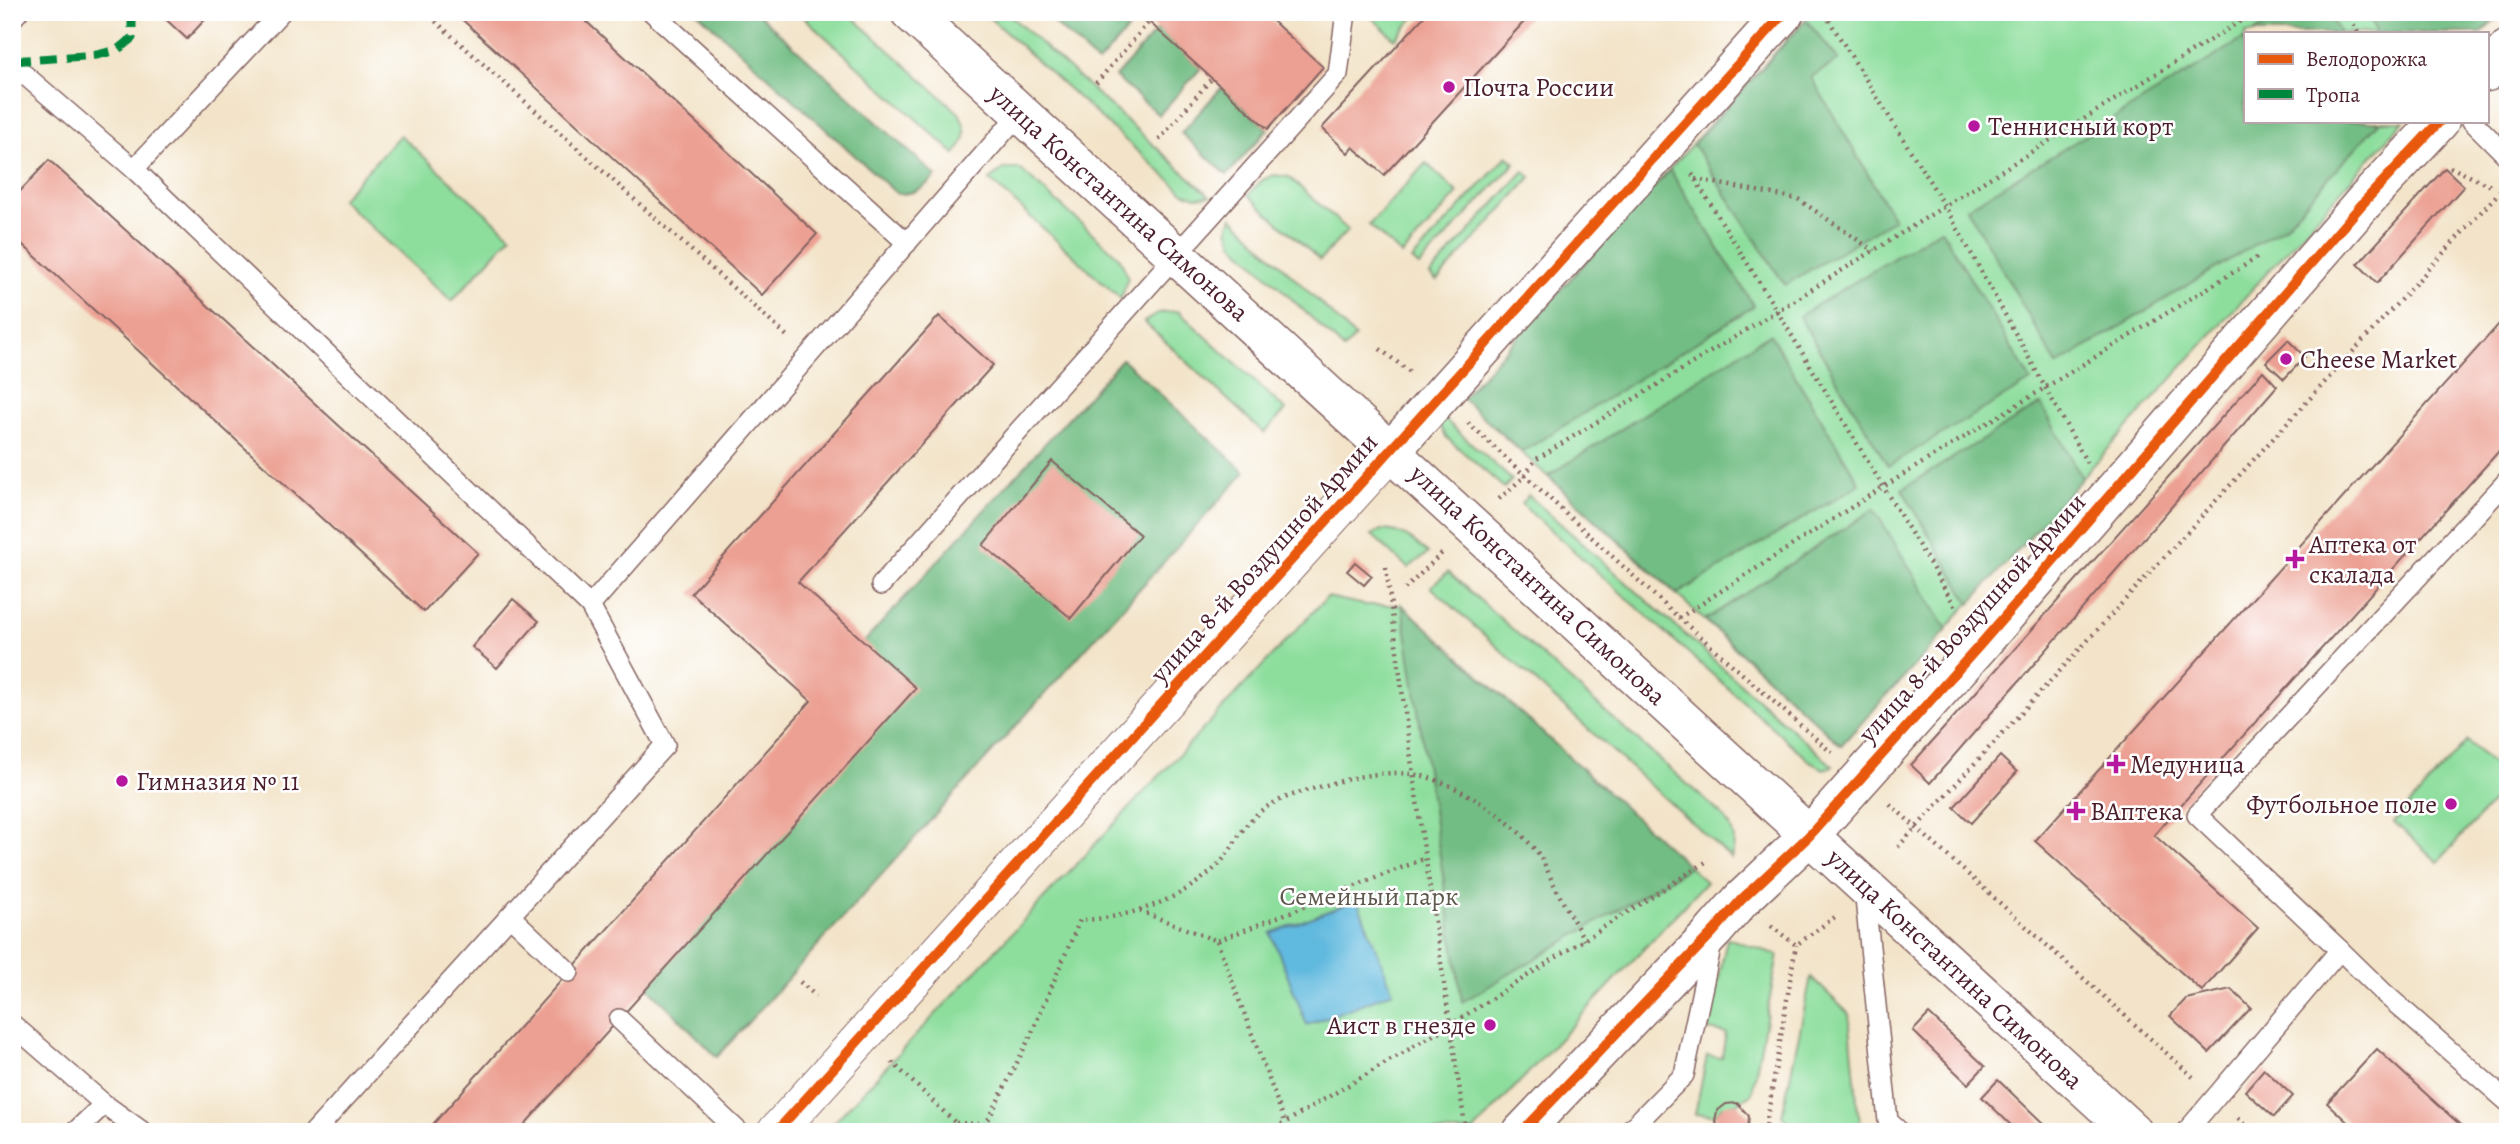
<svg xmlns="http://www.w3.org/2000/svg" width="2520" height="1144" font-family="Alegreya,serif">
  <rect width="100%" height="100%" fill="#fff"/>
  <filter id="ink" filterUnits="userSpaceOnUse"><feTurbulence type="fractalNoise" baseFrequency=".0143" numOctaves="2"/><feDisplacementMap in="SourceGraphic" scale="14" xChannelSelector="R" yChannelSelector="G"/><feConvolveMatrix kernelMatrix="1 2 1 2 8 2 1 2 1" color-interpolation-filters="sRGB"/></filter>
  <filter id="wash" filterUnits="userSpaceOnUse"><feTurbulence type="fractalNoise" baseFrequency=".00686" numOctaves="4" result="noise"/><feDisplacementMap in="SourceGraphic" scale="28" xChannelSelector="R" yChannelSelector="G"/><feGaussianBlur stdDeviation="1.57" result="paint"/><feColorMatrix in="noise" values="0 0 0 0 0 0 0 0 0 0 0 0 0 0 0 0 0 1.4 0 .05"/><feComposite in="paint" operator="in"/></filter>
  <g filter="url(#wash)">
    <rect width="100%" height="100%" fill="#f3e4c9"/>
    <g fill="#8dde9d" stroke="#6c7e64" stroke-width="2">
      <path d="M798,12H847L959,113C968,130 968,139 955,154Z"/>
      <polygon points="983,12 1006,12 1210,196 1196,197 1183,192"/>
      <polygon points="1376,12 1419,12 1395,39 1371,17"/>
      <polygon points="1812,12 2501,12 2482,33 2245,33 2245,121 2404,121 1841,745 1462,398"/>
      <polygon points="400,135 511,236 452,301 341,199"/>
      <polygon points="1507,156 1515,163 1419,266 1412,260"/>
      <polygon points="1426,163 1458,193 1402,255 1369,225"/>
      <polygon points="1003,169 1020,169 1119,257 1128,277 1121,299 990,180"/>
      <polygon points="1524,171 1531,177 1437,281 1430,275"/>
      <polygon points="1273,175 1289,177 1348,230 1320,260 1248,195 1261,181"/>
      <polygon points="1232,217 1355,337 1344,349 1233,243 1228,229"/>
      <polygon points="1178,311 1286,410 1264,433 1144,322 1159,313"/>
      <polygon points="1442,417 1512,480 1504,488 1446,437 1439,424"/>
      <polygon points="1528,495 1833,766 1824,769 1812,763 1521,504"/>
      <path d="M1381,530C1402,530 1413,540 1428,553L1408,568L1372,535Z"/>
      <path d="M1448,572L1722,815C1734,829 1737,841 1731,858L1431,587Z"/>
      <polygon points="1327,597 1365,605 1402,605 1706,882 1473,1132 825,1132"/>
      <polygon points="2467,741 2508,778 2508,785 2438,862 2394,822"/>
      <polygon points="1727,938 1778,955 1752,1093 1737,1103 1721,1107 1715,1115 1695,1114 1707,1056 1722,1058 1726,1033 1708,1030"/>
      <polygon points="1811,977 1849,1014 1858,1112 1863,1132 1798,1132 1782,1116"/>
    </g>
    <g fill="#72bd84" stroke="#5e6e58" stroke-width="2">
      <path d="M697,12H756L936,176C924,188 915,194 897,194Z"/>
      <polygon points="1042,12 1138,12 1141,15 1098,63"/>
      <polygon points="2287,12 2328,12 2340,33 2253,33"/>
      <polygon points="2366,12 2501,12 2482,33 2377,33"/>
      <polygon points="1806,20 1839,60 1811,77 1894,219 1785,285 1693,144"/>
      <polygon points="1158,29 1201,68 1159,115 1115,77"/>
      <polygon points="2245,38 2245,121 2380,121 2285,226 2057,365 1967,208"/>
      <polygon points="1222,87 1268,129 1227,175 1181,133"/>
      <polygon points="1670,170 1754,306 1522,452 1462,398"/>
      <polygon points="1941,229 2031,381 1888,466 1799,316"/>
      <polygon points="1770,334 1860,484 1677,594 1548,476"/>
      <polygon points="1122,359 1245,472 717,1057 648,987 864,642"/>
      <polygon points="2041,404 2082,478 1970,604 1902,489"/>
      <polygon points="1874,509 1947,630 1841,745 1705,620"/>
      <polygon points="1402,605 1690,867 1462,1002"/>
    </g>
    <polygon fill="#61b9de" stroke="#566c84" stroke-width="2" points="1357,900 1393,992 1307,1025 1271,933"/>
    <g id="blocks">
      <g fill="#eca093">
        <polygon points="158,12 212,12 187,39"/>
        <polygon points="454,12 576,12 817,234 762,295"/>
        <polygon points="1138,12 1263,12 1323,67 1268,129"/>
        <polygon points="1428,12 1533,12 1384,175 1353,147 1348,153 1322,128"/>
        <polygon points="49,160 478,553 424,612 12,235 12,200"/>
        <polygon points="2445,168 2464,186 2377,283 2358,264"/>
        <polygon points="2508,314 2508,441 2154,835 2258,928 2202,991 2035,841"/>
        <polygon points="939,316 993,365 798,582 916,688 518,1132 426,1132 811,701 691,593"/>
        <polygon points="2288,340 2305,357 2284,379 2266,362"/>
        <polygon points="2263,371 2277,386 1930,783 1911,765"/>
        <polygon points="1052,461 1140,535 1071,618 983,545"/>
        <polygon points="1355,562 1372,576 1364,585 1347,571"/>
        <polygon points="513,599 539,621 497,668 472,647"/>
        <polygon points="2000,756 2017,772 1971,823 1954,807"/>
        <polygon points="2231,989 2251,1008 2209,1053 2170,1016 2186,999"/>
        <polygon points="1929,1014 1985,1066 1968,1084 1913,1031"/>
        <polygon points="2377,1049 2436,1103 2468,1132 2358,1132 2327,1103"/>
        <polygon points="2264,1069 2293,1096 2274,1117 2245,1091"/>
        <polygon points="1998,1080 2047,1127 2042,1132 2018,1132 1982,1097"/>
        <polygon points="1737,1103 1749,1116 1748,1127 1745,1132 1720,1132 1715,1121 1717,1111 1726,1104"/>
      </g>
    </g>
  </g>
  <g filter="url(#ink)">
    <use href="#blocks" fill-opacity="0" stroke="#856462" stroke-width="2"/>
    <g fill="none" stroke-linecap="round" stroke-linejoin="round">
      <defs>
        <g id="lane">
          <polyline points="652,12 907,243"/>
          <polyline points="12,19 18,12"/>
          <polyline points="12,64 134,169 590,606 665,745 314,1132"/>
          <polyline points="2472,121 2508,157"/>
          <polyline points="134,169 281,12"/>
          <polyline points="881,585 1338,74 1346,12"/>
          <polyline points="590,606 1020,113"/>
          <polyline points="1864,889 1888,1121 1900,1132"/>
          <polyline points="510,916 569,972"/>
          <polyline points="2340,950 2385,994 2508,1102"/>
          <polyline points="619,1019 739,1132"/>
          <polyline points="12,1024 104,1104"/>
          <polyline points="75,1132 104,1104 143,1132"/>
          <polyline points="1628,1132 1684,1075 1712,943"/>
          <polyline points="2186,1132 2340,950 2197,815 2508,480"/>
        </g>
        <polyline id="street" points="776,1132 1391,451"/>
        <g id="secondary">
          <polyline points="910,12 2133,1132"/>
          <polyline points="2487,72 2508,49"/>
          <polyline points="1391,451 1785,12"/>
          <polyline points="1522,1132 1714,931 1741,900 1810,835 1979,646 2364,202 2440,121"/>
        </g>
      </defs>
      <use href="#lane" stroke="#856462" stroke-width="22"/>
      <use href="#street" stroke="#856462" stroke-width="39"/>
      <use href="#secondary" stroke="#856462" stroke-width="41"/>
      <g stroke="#856462" stroke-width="4.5" stroke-dasharray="2 5" stroke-linecap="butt">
        <polyline points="425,12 787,336"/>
        <polyline points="2347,12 2358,33"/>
        <polyline points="1825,14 1945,206 2087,463"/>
        <polyline points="1096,83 1149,22"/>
        <polyline points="1159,140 1212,78"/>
        <polyline points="2450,167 2493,187"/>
        <polyline points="1692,174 1777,311 1957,609"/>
        <polyline points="1695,179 1798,199 1874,251"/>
        <polyline points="1380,349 1410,372"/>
        <polyline points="1468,423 1679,618 1832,753"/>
        <polyline points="1499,499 1524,477 1535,460 1777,311 2255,12"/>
        <polyline points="1386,567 1413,774 1466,1132"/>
        <polyline points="1405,589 1442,553"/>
        <polyline points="1679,618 1883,487 2260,256"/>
        <polyline points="1890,804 2193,1077"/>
        <polyline points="1898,847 2505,186"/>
        <polyline points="1140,911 1217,941 1426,858"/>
        <polyline points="1771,926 1796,945 1835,917"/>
        <polyline points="1217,941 1285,1122"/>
        <polyline points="800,982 816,996"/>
        <polyline points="892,1062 965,1132"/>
        <polyline points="2238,1118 2253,1132"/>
        <polyline points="956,1123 1175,1132"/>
        <path d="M982,1132L1030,1037L1080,920C1128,919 1181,900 1216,867C1232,852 1239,830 1255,816C1275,797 1306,791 1333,783C1358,776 1384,771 1411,774C1454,779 1514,820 1539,855C1546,865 1550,878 1556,888C1564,906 1575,922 1584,940"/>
        <polyline points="1269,1132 1450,1025 1706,862"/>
        <polyline points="1765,1132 1796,945"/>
      </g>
      <use href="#lane" stroke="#fff" stroke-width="19"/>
      <use href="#street" stroke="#fff" stroke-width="37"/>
      <use href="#secondary" stroke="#fff" stroke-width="38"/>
      <polyline stroke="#00873e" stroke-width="9" stroke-dasharray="18 9" stroke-linecap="butt" points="12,61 97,55 117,50 132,38 132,12"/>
      <defs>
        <g id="cycleway">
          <polyline points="776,1132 1785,12"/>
          <polyline points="1522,1132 1714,931 1741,900 1810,835 1979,646 2364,202 2440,121"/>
        </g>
      </defs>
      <use href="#cycleway" stroke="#fff" stroke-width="15"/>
      <use href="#cycleway" stroke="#e8590c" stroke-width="10"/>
    </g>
  </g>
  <g fill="#b5179e" stroke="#fff" stroke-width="2.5">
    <circle cx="1449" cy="87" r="7"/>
    <circle cx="1974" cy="126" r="7"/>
    <circle cx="2286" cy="359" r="7"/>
    <path d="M2291.5 548.5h7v7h7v7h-7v7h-7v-7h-7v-7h7z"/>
    <path d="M2112.5 753.5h7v7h7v7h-7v7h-7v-7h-7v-7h7z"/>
    <circle cx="122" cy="781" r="7"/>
    <circle cx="2451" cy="804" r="7"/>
    <path d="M2072.5 800.5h7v7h7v7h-7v7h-7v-7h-7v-7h7z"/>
    <circle cx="1490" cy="1025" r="7"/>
  </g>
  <g text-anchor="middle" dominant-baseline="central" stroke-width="5" stroke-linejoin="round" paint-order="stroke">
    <g font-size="26" fill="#4a1f2b" stroke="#fff" text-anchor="start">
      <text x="1463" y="87">Почта России</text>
      <text x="1988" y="126">Теннисный корт</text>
      <text x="2300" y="359">Cheese Market</text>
      <text x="2309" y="544">Аптека от<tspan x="2309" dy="30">скалада</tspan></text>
      <text x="2130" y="764">Медуница</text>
      <text x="136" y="781">Гимназия № 11</text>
      <text x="2437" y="804" text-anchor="end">Футбольное поле</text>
      <text x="2090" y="811">BАптека</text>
      <text x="1476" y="1025" text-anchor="end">Аист в гнезде</text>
    </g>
    <g font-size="26" fill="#4a1f2b" stroke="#fff">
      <text transform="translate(1119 203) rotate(42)">улица Константина Симонова</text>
      <text transform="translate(1264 558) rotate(-48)">улица 8-й Воздушной Армии</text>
      <text transform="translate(1538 585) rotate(43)">улица Константина Симонова</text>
      <text transform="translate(1972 618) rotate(-48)">улица 8-й Воздушной Армии</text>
      <text transform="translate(1955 969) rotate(43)">улица Константина Симонова</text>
    </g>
    <g font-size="26" fill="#5e584d" stroke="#fff">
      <text x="1369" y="896">Семейный парк</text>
    </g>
  </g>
  <rect width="2520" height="1144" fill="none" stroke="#fff" stroke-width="42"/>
  <rect x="2244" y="32" width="245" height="91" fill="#ffffff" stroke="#b7a5aa" stroke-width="2"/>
  <rect x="2258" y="54" width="35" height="10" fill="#e8590c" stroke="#b7a5aa" stroke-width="2"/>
  <text x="2306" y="66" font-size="21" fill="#4a1f2b">Велодорожка</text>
  <rect x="2258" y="89" width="35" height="10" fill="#00873e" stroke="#b7a5aa" stroke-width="2"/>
  <text x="2306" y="102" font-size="21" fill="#4a1f2b">Тропа</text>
</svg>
